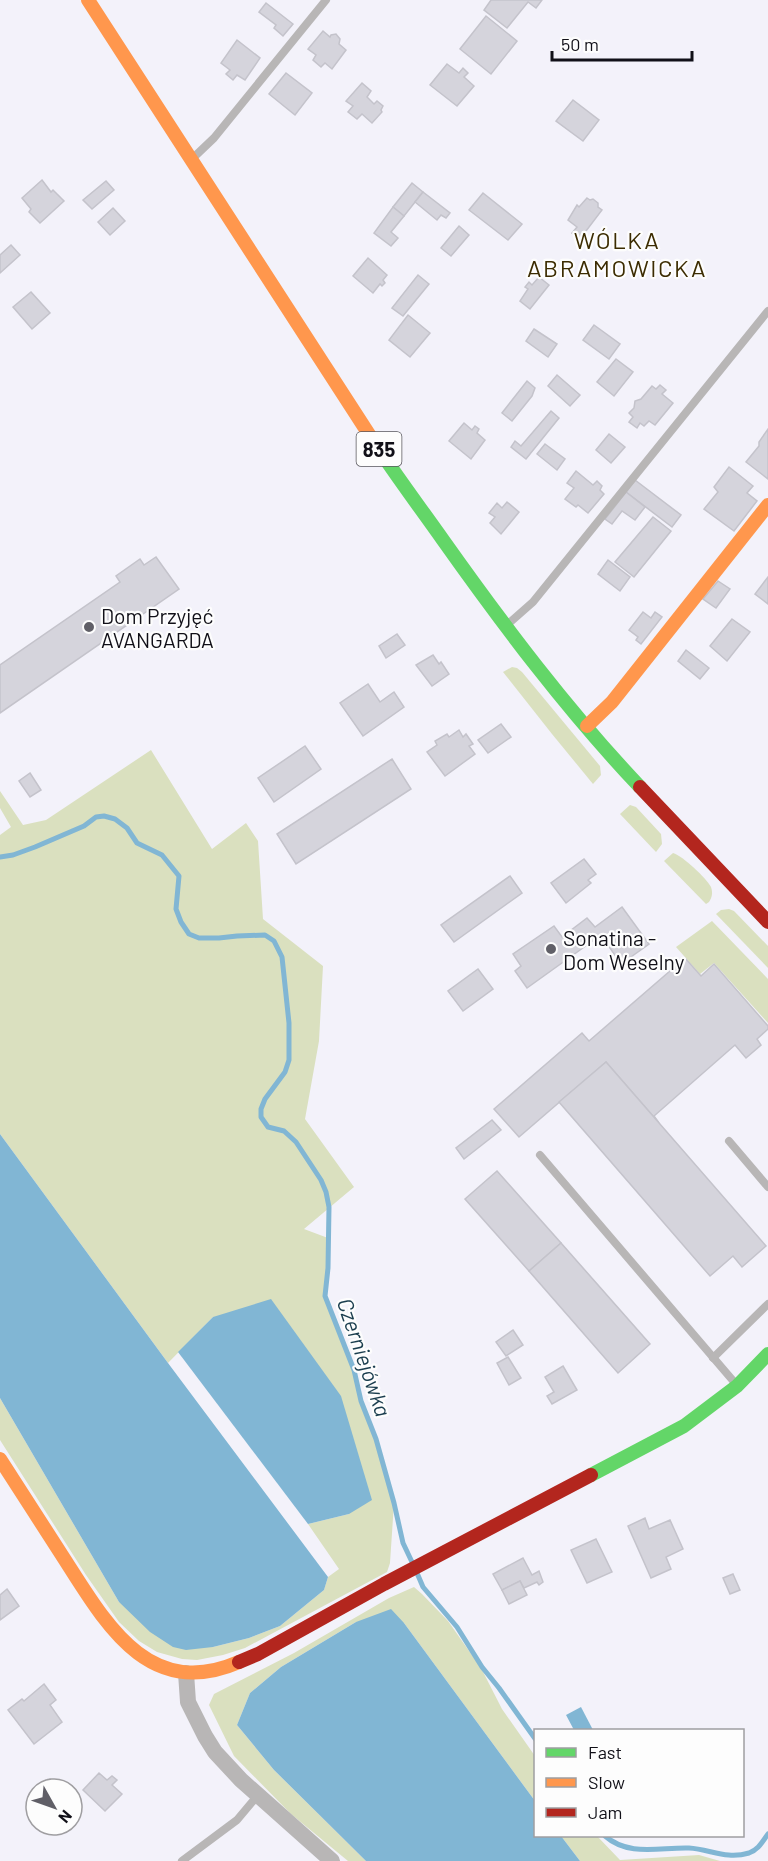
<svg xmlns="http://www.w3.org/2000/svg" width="768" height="1861" font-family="Barlow,sans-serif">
  <rect width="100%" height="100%" fill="#f3f2fa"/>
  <g fill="#dae0bf">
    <polygon points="512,667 517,668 522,672 600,766 601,775 593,784 552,734 503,672"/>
    <polygon points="151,750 212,849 246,823 258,841 263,919 323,966 319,1041 305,1119 354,1187 304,1229 328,1238 328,1268 325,1296 354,1370 361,1401 376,1439 394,1503 390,1563 387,1572 245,1648 223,1655 197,1660 182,1659 157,1652 139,1641 119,1622 86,1575 0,1440 0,1398 119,1602 213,1647 249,1638 280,1626 324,1590 328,1577 339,1569 308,1524 349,1514 213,1317 168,1363 0,1134 0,835 11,827 0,808 0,791 23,825 46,820"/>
    <polygon points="630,805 636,807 661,834 662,844 656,852 620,814"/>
    <path d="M673,853C683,856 706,878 711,887C713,893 712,897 709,902L706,904L664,861Z"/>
    <polygon points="729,909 734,911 768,946 768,968 716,914 721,910"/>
    <polygon points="712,921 768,979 768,1023 714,963 700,974 676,947"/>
    <polygon points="414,1587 422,1594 448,1621 481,1668 502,1709 535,1756 535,1801 404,1623 356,1622 281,1667 250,1693 237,1725 274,1770 366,1861 348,1861 291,1814 234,1756 209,1705 214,1694 294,1653 389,1598"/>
    <polygon points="561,1836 597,1836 620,1860 699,1855 720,1861 580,1861"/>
  </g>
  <g fill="#81b6d4">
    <polygon points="0,1134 168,1363 328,1577 324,1590 280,1626 249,1638 213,1647 186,1650 173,1647 150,1632 119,1602 0,1398"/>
    <polygon points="271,1299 341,1396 372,1500 349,1514 308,1524 178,1352 213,1317"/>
    <polygon points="391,1609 404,1623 535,1801 536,1836 561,1836 580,1861 366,1861 274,1770 237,1725 250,1693 281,1667 356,1622"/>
    <polygon points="581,1707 593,1730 574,1730 566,1715"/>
  </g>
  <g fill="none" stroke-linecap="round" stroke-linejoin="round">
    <g stroke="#81b6d4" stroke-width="5">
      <polyline points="0,857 13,855 35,847 84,826 96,817 104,816 115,819 127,828 137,843 162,855 179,876 176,909 181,922 189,934 199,938 219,938 237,936 265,935 274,941 282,957 289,1023 289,1060 285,1072 265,1099 261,1109 261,1117 268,1127 284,1131 296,1142 321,1180 326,1192 329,1207 328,1268 325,1296 354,1370 361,1401 376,1439 394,1503 403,1543 412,1562"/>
      <polyline points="417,1573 423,1587 457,1627 482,1667 499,1688 536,1740"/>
      <path d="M605,1836C629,1857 660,1847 689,1848C710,1849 726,1860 749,1853C759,1849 762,1842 768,1834"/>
    </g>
  </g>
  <g fill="#d5d4dc" stroke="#c4c3cb" stroke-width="1.5">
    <polygon points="491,0 542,0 536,8 528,2 507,28 484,10"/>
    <polygon points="266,3 293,24 283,36 274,28 276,25 259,12"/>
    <polygon points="486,16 517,41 491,74 460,49"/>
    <polygon points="323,31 330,37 331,35 336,34 340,39 339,44 346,50 332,69 325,63 321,67 313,60 316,55 308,49"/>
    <polygon points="237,40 260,58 245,80 237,75 233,80 226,74 230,70 221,63"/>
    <polygon points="447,64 459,73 463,68 468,73 464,77 474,86 457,106 430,85"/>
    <polygon points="286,73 312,93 295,115 269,94"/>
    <polygon points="362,83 371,91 367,97 374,104 377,101 383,106 381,110 382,112 372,123 362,114 357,119 348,112 353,106 346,101"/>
    <polygon points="573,100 599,120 583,141 556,121"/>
    <polygon points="42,180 51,192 53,190 64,201 40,223 29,212 31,209 22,198"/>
    <polygon points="106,181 114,190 92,209 83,200"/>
    <polygon points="412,183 423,192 404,216 393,207"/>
    <polygon points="423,192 450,213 446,218 441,215 437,220 415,202"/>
    <polygon points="483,193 522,224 508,240 469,210"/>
    <polygon points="587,198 590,200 593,199 598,203 598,207 602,210 580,239 572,233 577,227 568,220 577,205 579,207"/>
    <polygon points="393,207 404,216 391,232 398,238 391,246 374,233"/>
    <polygon points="113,208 125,221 110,235 98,222"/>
    <polygon points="459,226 469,235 451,256 441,248"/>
    <polygon points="11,245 20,255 0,273 0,255"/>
    <polygon points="368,258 387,275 383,280 385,283 382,286 380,284 373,293 353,276"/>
    <polygon points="418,275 429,284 403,316 392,308"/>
    <polygon points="539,277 549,285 530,309 520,301 528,289 525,287 529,282 532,285"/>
    <polygon points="31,292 50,313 32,329 13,307"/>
    <polygon points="408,315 430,333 410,357 389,340"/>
    <polygon points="594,325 620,344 609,359 583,340"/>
    <polygon points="534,329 557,344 548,357 526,341"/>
    <polygon points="616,359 633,372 614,396 597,382"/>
    <polygon points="557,375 580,395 570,406 548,386"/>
    <polygon points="527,381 535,388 532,396 512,421 502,413"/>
    <polygon points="660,385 666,390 662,394 673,403 655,425 649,421 644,426 640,423 637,428 629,422 633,417 629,413 634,408 635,401 641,399 652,386 656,389"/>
    <polygon points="551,411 559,418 526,459 511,447 515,441 521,446"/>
    <polygon points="464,423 472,430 475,426 479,429 477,433 485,440 471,459 449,441"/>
    <polygon points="768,429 768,479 746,462 759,446 759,442"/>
    <polygon points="609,434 625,447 611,463 596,450"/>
    <polygon points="545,444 565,459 557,470 537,454"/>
    <polygon points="729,467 753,486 747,493 757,501 734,531 704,509 718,492 714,487"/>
    <polygon points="576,471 593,485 597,481 602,486 600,490 604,494 588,513 578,505 576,507 565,499 574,488 567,483"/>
    <polygon points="635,480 681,515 672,527 626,492"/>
    <polygon points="626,492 645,507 635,520 622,511 612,524 605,519"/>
    <polygon points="507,502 519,512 501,534 490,523 495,517 489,513 497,503 502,508"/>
    <polygon points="653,517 671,531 634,577 615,562"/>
    <polygon points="156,557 179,589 0,713 0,665 120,582 116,576 140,559 144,565"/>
    <polygon points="608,560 630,577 620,591 598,574"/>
    <polygon points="768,577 768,604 755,594"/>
    <polygon points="718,581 730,589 716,608 703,599"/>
    <polygon points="643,612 651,618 655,612 662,617 641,644 636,640 638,637 629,630"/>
    <polygon points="732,619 750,632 727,661 710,646"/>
    <polygon points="397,634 405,645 386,658 379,646"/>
    <polygon points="686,650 709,668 700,679 678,661"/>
    <polygon points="433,655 439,664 441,662 449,674 432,686 416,665"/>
    <polygon points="368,684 380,702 394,692 404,707 363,736 340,703"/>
    <polygon points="501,724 511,737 488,753 478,740"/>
    <polygon points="459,730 463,737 466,734 473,744 469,746 475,754 445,776 427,752 437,745 435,741 447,734 449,737"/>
    <polygon points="305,746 321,769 274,802 258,778"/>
    <polygon points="392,759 411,789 296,864 277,834"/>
    <polygon points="30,773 41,790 30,797 19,781"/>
    <polygon points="584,859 596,874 588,880 591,883 566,903 551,883"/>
    <polygon points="510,876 522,893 454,942 441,925"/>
    <polygon points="622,907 649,944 621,964 601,935 527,988 515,971 521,966 513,954 554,926 562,937 587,918 595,927"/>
    <polygon points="685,958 701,976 714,964 768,1026 768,1029 757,1039 761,1045 746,1058 735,1045 654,1116 659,1123 606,1062 519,1137 494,1109 582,1033 589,1041"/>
    <polygon points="478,969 493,989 463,1011 448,991"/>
    <polygon points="606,1062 766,1246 742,1267 733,1256 710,1276 559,1102"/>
    <polygon points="492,1120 501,1130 464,1159 456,1148"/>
    <polygon points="497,1171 561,1243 529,1271 465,1199"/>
    <polygon points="561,1243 650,1344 618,1373 529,1271"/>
    <polygon points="513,1330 523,1345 506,1356 496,1342"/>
    <polygon points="508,1357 521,1378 509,1385 497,1363"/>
    <polygon points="563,1366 577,1390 552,1404 547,1396 554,1392 545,1377"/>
    <polygon points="645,1518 649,1529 670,1520 683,1549 666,1557 671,1569 651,1578 628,1526"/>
    <polygon points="596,1539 612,1572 587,1583 571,1550"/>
    <polygon points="523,1558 532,1575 539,1571 543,1582 539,1585 537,1582 524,1588 520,1581 502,1590 493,1574"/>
    <polygon points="733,1574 740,1590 730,1594 723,1578"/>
    <polygon points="520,1581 527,1595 509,1604 502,1590"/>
    <polygon points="7,1589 19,1606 0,1620 0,1595"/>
    <polygon points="44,1684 56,1700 50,1705 62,1722 34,1744 8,1710 22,1699 24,1701"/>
    <polygon points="99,1773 107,1780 112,1776 117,1780 112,1785 122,1794 105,1811 83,1790"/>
    <polygon points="50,1779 58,1789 40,1789"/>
  </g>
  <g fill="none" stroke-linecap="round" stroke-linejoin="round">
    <g stroke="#b8b6b6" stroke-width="8">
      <polyline points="193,158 214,138 326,0"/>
      <polyline points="508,624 533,602 768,311"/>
      <polyline points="729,1141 768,1187"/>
      <polyline points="540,1155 735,1383"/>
      <polyline points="713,1358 768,1304"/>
      <polyline points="182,1861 237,1820 258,1795"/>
    </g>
    <polyline stroke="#b8b6b6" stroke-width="16" points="186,1673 188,1702 205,1736 215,1752 241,1780 332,1861"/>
    <g stroke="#63d668" stroke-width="14">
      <path d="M372,439C394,473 419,506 443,540C504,626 568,711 640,787"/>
      <polyline points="591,1475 684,1426 737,1386 768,1354"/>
    </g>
    <g stroke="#ff974d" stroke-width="14">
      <polyline points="88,0 372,439"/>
      <polyline points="587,726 612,702 768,505"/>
      <path d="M0,1459C22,1493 43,1526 65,1560C106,1624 149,1701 239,1662"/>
    </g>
    <g stroke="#b3261e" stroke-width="14">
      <polyline points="640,787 768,922"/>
      <polyline points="239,1662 258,1654 384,1584 591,1475"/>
    </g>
  </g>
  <g fill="#605f67" stroke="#fdfdfd" stroke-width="2">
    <circle cx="89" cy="627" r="6"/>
    <circle cx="551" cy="949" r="6"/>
  </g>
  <g text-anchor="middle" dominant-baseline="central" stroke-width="4.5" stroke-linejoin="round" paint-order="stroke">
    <rect fill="#fdfdfd" stroke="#58575d" stroke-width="1.5" x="356.5" y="432" width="45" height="34" rx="4.5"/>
    <g font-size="20" font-weight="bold" fill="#111018">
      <text x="379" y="449">835</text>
    </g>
    <g font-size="21" fill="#111018" stroke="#fdfdfd" text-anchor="start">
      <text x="101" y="615">Dom Przyjęć<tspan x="101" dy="24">AVANGARDA</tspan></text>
      <text x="563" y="937">Sonatina -<tspan x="563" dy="24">Dom Weselny</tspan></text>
    </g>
    <g font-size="22" font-style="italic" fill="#1a3d4e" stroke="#fdfdfd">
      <text transform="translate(365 1357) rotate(71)">Czerniejówka</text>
    </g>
    <g font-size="24" letter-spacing="1.5" fill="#3c2c02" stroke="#fdfdfd">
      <text x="617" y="239">WÓLKA<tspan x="617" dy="28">ABRAMOWICKA</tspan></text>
    </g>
  </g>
  <rect x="534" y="1729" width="210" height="108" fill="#fdfdfd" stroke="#9f9ea1" stroke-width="1.5"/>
  <rect x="546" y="1748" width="30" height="9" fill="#63d668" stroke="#9f9ea1" stroke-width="1.5"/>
  <text x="588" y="1759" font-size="18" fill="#111018">Fast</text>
  <rect x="546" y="1778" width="30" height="9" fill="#ff974d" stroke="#9f9ea1" stroke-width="1.5"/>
  <text x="588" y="1789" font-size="18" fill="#111018">Slow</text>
  <rect x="546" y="1808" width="30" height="9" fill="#b3261e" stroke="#9f9ea1" stroke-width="1.5"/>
  <text x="588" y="1819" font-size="18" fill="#111018">Jam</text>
  <g transform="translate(54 1807) rotate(130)"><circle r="28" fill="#fdfdfd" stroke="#9f9ea1" stroke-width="1.5"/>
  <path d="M0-4.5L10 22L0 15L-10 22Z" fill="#605f67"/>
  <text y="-9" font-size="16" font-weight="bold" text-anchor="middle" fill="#111018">N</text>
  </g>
  <path d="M552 51v9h140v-9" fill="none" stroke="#111018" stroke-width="3"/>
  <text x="561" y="51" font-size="18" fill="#111018" stroke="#fdfdfd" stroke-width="4.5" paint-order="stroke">50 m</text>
</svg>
